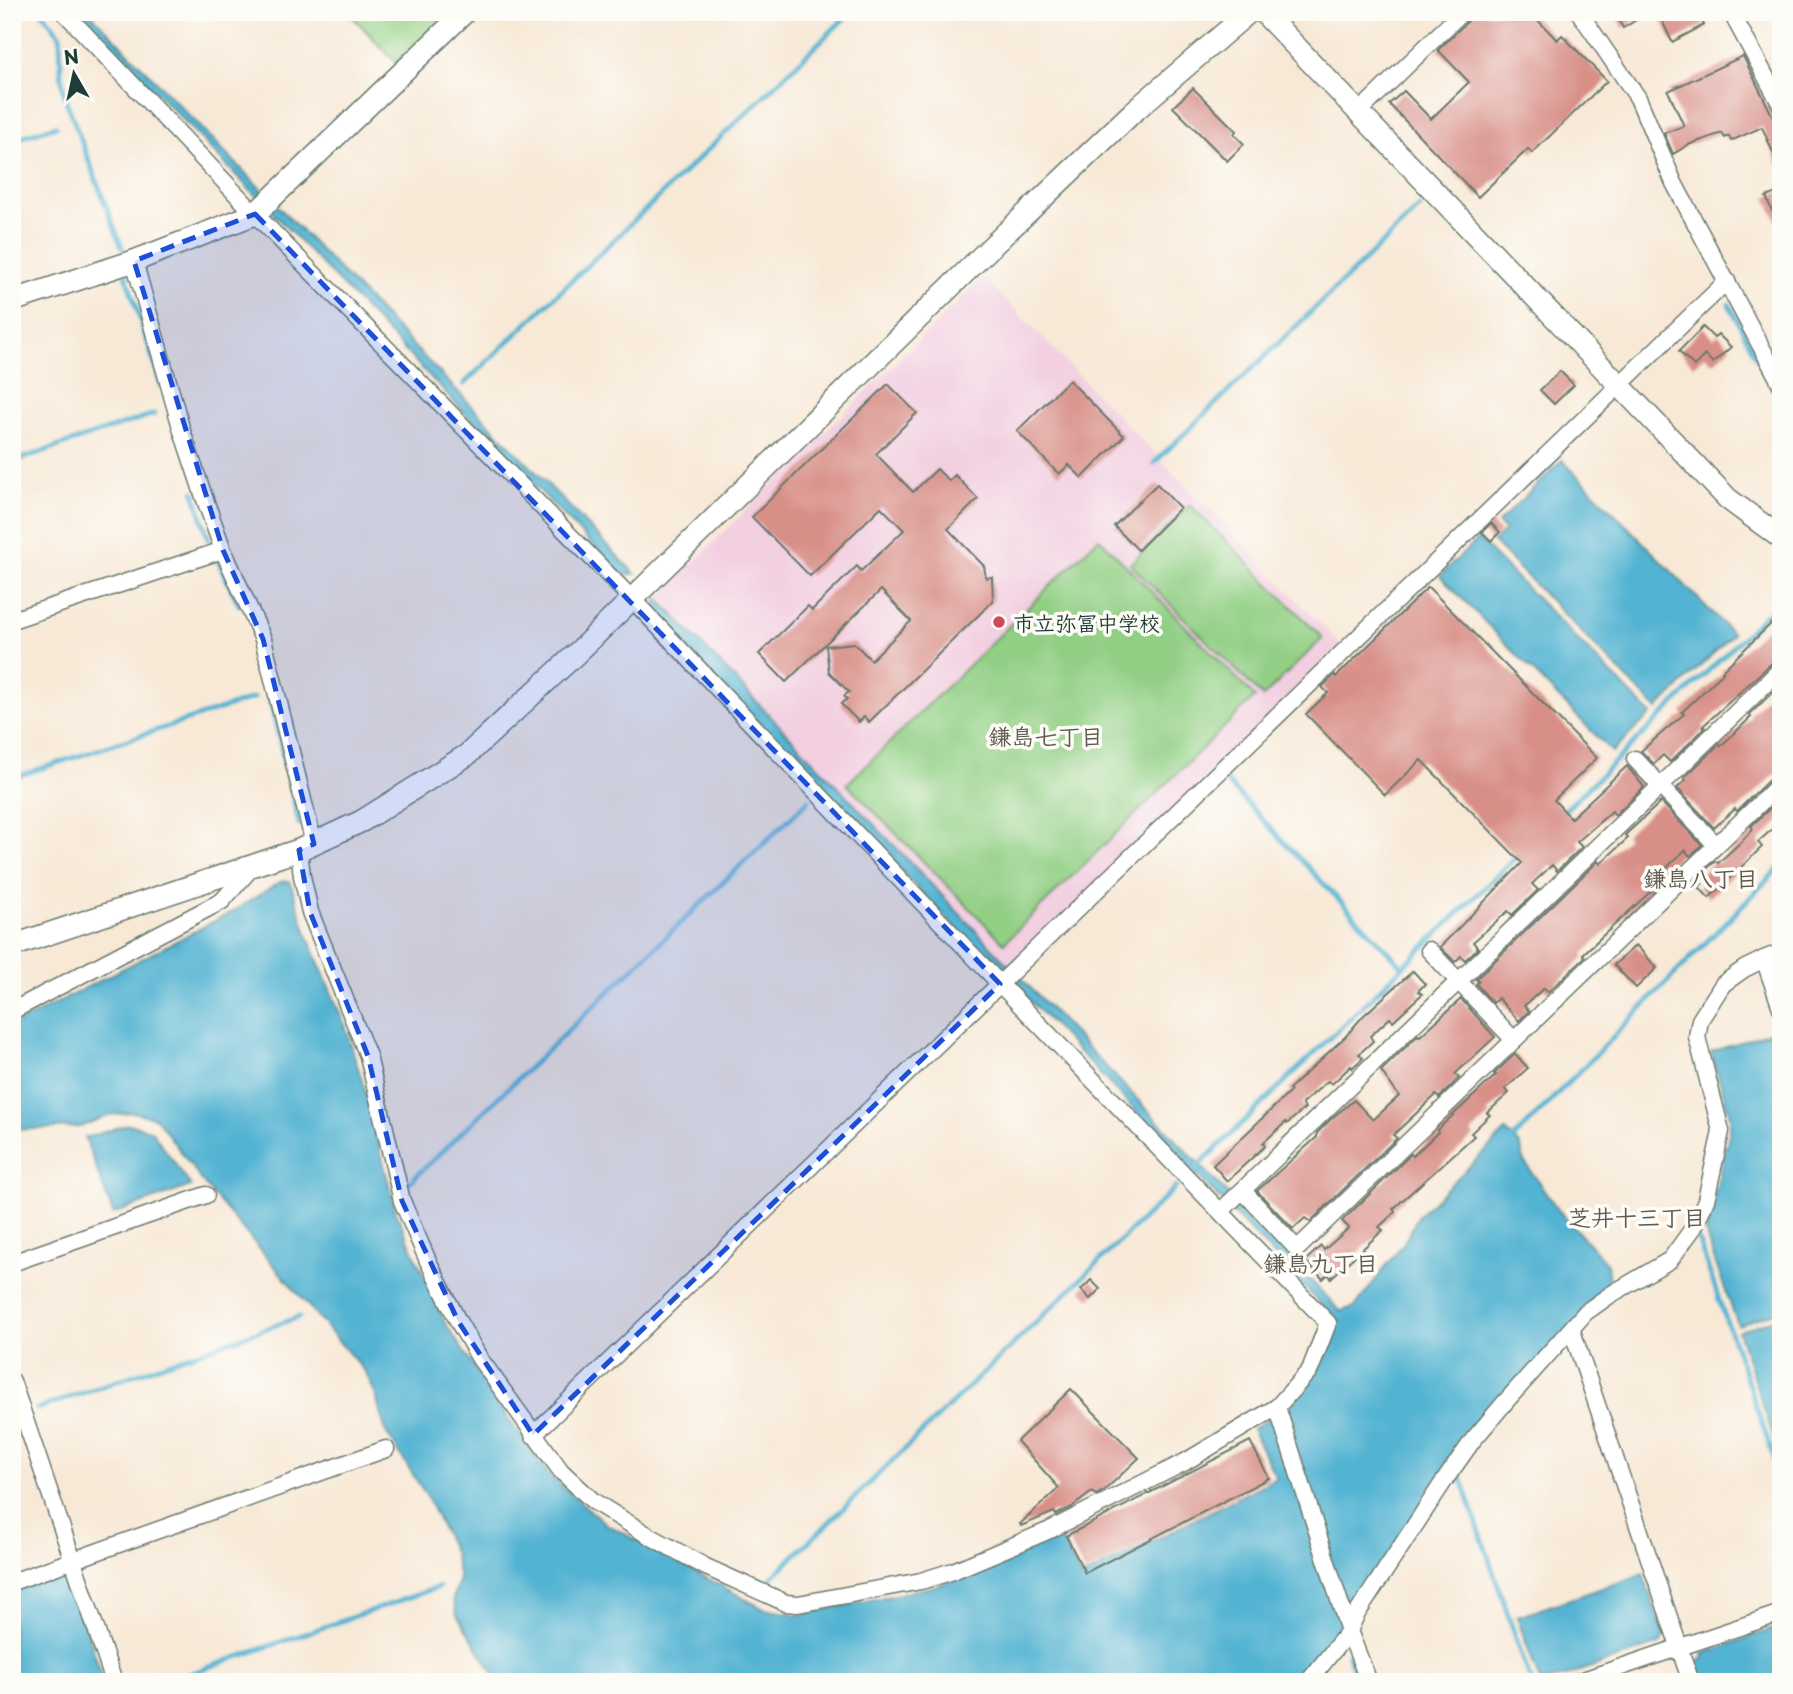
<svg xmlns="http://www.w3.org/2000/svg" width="1793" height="1694" font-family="'Playpen Sans','Klee One',sans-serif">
  <rect width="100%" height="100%" fill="#fdfcf7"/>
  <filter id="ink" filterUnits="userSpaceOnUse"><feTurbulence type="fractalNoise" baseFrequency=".0143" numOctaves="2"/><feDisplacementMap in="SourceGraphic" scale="14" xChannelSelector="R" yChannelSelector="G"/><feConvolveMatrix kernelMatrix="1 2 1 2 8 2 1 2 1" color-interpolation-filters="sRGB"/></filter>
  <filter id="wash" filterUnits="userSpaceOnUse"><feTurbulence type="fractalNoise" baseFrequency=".00686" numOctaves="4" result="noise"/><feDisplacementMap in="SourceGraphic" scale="28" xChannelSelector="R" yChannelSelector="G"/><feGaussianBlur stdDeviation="1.57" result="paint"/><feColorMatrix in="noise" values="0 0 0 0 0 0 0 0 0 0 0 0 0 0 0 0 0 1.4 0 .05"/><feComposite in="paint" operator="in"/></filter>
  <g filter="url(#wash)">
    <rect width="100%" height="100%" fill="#f8e9d7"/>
    <polygon fill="#f2cfe1" points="983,277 1342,646 1009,967 657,598"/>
    <g fill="#91cf84" stroke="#58865c" stroke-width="2">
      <polygon points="348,12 453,12 397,64"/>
      <polygon points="1190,505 1323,638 1263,697 1130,564"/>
      <polygon points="1099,538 1255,697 1004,943 847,784"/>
    </g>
    <g fill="#53b3d2" stroke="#397883" stroke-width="2">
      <polygon points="79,12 89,12 635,574 621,575"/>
      <polygon points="1562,460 1733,634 1657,709 1493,542 1505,530 1498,523"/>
      <polygon points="1478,539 1651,714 1612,752 1440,576"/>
      <path d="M657,598C883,837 1114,1072 1340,1311L1355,1307L1405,1241L1418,1216L1506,1131L1521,1146L1523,1160L1559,1211L1607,1264L1610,1291L1468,1438L1341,1631L1332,1635L1296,1682H499L457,1615L453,1598L459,1578L454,1553L426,1495L386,1432L375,1393L366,1373L204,1184L156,1118L133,1112L109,1115L80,1127L12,1130V1026L230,913L280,882L290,881L309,940L345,1025L367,1097L396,1212L445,1323L507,1417L550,1476L606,1524L764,1609L800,1615L936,1586L1060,1536L1081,1578L1276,1478L1252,1429L1293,1403L1307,1386L1330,1347L1336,1320L1011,981L997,971L699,661L655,609Z"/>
      <polygon points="1772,1031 1781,1057 1781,1310 1738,1325 1708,1242 1706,1231 1730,1130 1730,1116 1711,1052"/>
      <polygon points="129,1124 151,1130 191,1186 113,1214 85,1138"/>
      <polygon points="1781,1317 1781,1454 1779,1454 1738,1331"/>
      <polygon points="1643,1574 1664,1636 1660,1644 1548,1682 1540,1682 1517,1617"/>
      <polygon points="60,1575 69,1577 104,1682 12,1682 12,1591"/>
      <polygon points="1781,1626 1781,1682 1703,1682 1696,1661 1704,1658 1703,1654"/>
    </g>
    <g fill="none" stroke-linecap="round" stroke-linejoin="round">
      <g stroke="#53b3d2" stroke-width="5">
        <polyline points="42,12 60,35 61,74 65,98 122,248"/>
        <polyline points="12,140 56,126"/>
        <polyline points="126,275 161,385"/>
        <polyline points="1729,304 1781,404"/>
        <polyline points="464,384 851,12"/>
        <polyline points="12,462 154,414"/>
        <polyline points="1154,463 1420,207"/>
        <polyline points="194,492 209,541"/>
        <polyline points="218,561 239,605"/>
        <polyline points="270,701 299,824"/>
        <polyline points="12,778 254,698"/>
        <polyline points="1226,781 1403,967"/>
        <polyline points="1560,815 1781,600"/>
        <polyline points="1510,1142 1781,866"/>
        <polyline points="1196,1168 1520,853"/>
        <polyline points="405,1181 410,1182 809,800"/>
        <polyline points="1698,1239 1781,1478"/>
        <polyline points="37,1409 299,1317"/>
        <polyline points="12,1418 13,1417"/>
        <polyline points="1461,1477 1531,1682"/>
        <polyline points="765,1584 1176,1187"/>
        <polyline points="1348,1655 1357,1682"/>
        <polyline points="166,1682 439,1587"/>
      </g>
    </g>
    <g id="blocks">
      <g fill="#d88f88">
        <polygon points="1530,12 1557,40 1562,35 1607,81 1532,153 1528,149 1478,197 1389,104 1404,91 1431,119 1469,82 1438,50 1469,20 1472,13"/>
        <polygon points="1614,12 1649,12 1623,28"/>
        <polygon points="1658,12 1698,12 1704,25 1672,42"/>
        <polygon points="1743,56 1774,119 1777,118 1781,128 1781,171 1762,127 1731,141 1729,136 1725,138 1722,133 1688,145 1673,154 1664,133 1684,126 1668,91"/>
        <polygon points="1193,88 1236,131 1234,134 1244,144 1227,161 1173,107"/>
        <polygon points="1781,191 1781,231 1766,197"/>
        <polygon points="1703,327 1714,338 1718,334 1731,347 1713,363 1705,355 1694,366 1679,351"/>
        <polygon points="1560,371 1574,385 1554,404 1540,390"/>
        <polygon points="1069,380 1124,436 1082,478 1069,465 1059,474 1017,431"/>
        <polygon points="888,384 917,413 876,454 913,492 937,469 949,481 955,475 978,499 948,529 984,566 986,578 992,577 993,601 869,722 864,717 859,722 841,704 847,699 844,696 849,692 829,672 826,646 854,643 871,660 911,621 881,590 786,682 759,654 808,606 812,610 857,566 861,571 904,530 881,507 810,576 752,517"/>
        <polygon points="1157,484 1180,508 1138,550 1114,526"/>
        <polygon points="1491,523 1500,532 1491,541 1482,532"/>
        <polygon points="1428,587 1597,758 1554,800 1571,818 1627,766 1644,787 1615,815 1612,811 1577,842 1582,847 1557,871 1552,865 1532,884 1538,890 1512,915 1508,911 1473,942 1478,948 1465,960 1461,956 1455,962 1440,947 1522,863 1421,760 1385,795 1306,714 1328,693 1322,687 1335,675 1336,677"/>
        <polygon points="1781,614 1781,659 1774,661 1703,726 1705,728 1670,762 1663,755 1654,764 1641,751 1684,714 1682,712 1723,673 1722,671"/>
        <polygon points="1781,684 1781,773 1774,775 1737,811 1735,809 1714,828 1677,788 1686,780 1684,778 1719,744 1721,746 1751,717 1749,715"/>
        <polygon points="1781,798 1781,821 1758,842 1762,847 1709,898 1699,887 1702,884 1697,878 1715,861 1718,863 1741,842 1753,829 1751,826"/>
        <polygon points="1661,802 1702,845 1690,856 1685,850 1658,876 1662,881 1583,954 1585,957 1548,992 1544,988 1524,1006 1529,1011 1519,1021 1498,998 1493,1003 1476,984 1479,981 1476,979 1598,861 1600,864 1628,838 1625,835"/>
        <polygon points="1636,945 1657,968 1636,988 1614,965"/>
        <polygon points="1413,971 1425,984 1418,991 1422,994 1393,1021 1390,1018 1370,1036 1373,1041 1359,1054 1363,1058 1352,1068 1351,1066 1332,1084 1328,1081 1322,1086 1302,1104 1305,1108 1287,1124 1286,1122 1263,1143 1265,1146 1227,1181 1213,1165 1291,1091 1289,1089 1346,1036 1363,1016"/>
        <polygon points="1461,999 1495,1037 1455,1074 1459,1078 1439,1098 1436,1095 1393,1135 1397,1138 1310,1222 1305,1218 1293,1229 1257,1191 1317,1137 1317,1133 1333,1117 1354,1100 1373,1120 1399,1096 1381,1071 1418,1035 1420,1036"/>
        <polygon points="1515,1054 1528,1068 1505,1089 1509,1093 1487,1113 1490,1115 1471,1133 1474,1136 1393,1209 1395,1212 1379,1227 1383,1230 1331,1278 1328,1274 1323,1279 1305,1261 1321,1246 1324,1250 1349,1228 1342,1221 1411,1154 1413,1156 1438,1132 1437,1130 1496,1075 1494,1074"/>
        <polygon points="1091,1280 1100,1289 1090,1299 1081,1290"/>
        <polygon points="1071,1389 1139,1458 1105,1490 1096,1495 1092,1492 1072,1507 1056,1515 1054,1512 1021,1526 1020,1524 1059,1488 1017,1441"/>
        <polygon points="1250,1441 1269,1478 1085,1573 1066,1536"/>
      </g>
    </g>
  </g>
  <g filter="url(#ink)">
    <use href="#blocks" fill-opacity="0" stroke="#6b796d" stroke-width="2"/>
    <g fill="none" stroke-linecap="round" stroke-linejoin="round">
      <defs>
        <g id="minor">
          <polyline points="64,12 255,214 632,599 1000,984 1328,1323 1310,1370 1277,1407 1185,1462 1050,1530 953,1571 921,1581 798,1604 786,1603 706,1567 646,1534 593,1501 561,1471 480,1359 458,1321 428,1261 402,1201 368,1056 310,912 302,876 299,850"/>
          <polyline points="1579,12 1638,98 1674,183 1781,384"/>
          <polyline points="1731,12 1781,105"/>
          <polyline points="1359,112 1462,12"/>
          <polyline points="134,261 182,431 203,494 223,550 263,639 314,844"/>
          <polyline points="12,620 223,550"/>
          <polyline points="1635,759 1716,845"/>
          <polyline points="1429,950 1514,1040"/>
          <polyline points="1781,952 1764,959 1781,1008"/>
          <polyline points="12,1011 222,901 254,865"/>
          <polyline points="1243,1191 1297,1249 1781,783"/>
          <polyline points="1221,1211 1781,669"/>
          <polyline points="12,1263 206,1195"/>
          <polyline points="1572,1331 1691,1682"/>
          <polyline points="12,1381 114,1682"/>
          <polyline points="1277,1407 1349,1631 1369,1682"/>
          <polyline points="533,1435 1727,281"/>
          <polyline points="12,1582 386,1449"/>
          <polyline points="1308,1682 1349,1631 1356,1615 1444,1481 1473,1440 1507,1400 1586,1312 1610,1295 1670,1260 1694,1227 1706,1200 1721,1131 1697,1037 1700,1020 1723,984 1744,969 1764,959"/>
          <polyline points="1577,1682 1781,1613"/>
        </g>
        <g id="tertiary">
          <polyline points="1263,12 1728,499 1781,538"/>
          <polyline points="12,301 134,261 255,214 465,12"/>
          <polyline points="12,946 299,850 362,821 467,755 577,653 990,248 1133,112 1249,12"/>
        </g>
      </defs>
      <use href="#minor" stroke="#6b796d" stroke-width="19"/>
      <use href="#tertiary" stroke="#6b796d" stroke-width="24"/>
      <use href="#minor" stroke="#fff" stroke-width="16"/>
      <use href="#tertiary" stroke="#fff" stroke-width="21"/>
    </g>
  </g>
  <path fill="#1d4ed8" fill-opacity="0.2" stroke="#1d4ed8" stroke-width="5" stroke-dasharray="14 9" stroke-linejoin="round" d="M255,214L1000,984L533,1435L458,1321L402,1201L368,1056L310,912L299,850L314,844L263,639L223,550L134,261Z"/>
  <circle fill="#d1495b" stroke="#fdfcf7" stroke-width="2.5" cx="999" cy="622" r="7"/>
  <g text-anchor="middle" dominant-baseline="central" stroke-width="7" stroke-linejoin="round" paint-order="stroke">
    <g font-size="21" font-weight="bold" fill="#1f3d34" stroke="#fdfcf7" text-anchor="start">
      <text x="1013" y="622">市立弥冨中学校</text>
    </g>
    <g font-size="23" font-weight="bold" fill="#605a51" stroke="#fdfcf7">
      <text x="1046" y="735">鎌島七丁目</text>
      <text x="1701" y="877">鎌島八丁目</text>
      <text x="1637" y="1216">芝井十三丁目</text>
      <text x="1321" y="1262">鎌島九丁目</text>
    </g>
  </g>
  <rect width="1793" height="1694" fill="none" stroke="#fdfcf7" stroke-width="42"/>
  <g transform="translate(74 74) rotate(351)" stroke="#fdfcf7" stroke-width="5" paint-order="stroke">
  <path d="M0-5L12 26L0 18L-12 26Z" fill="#1f3d34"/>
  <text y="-10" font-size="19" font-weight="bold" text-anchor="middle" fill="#1f3d34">N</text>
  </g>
</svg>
